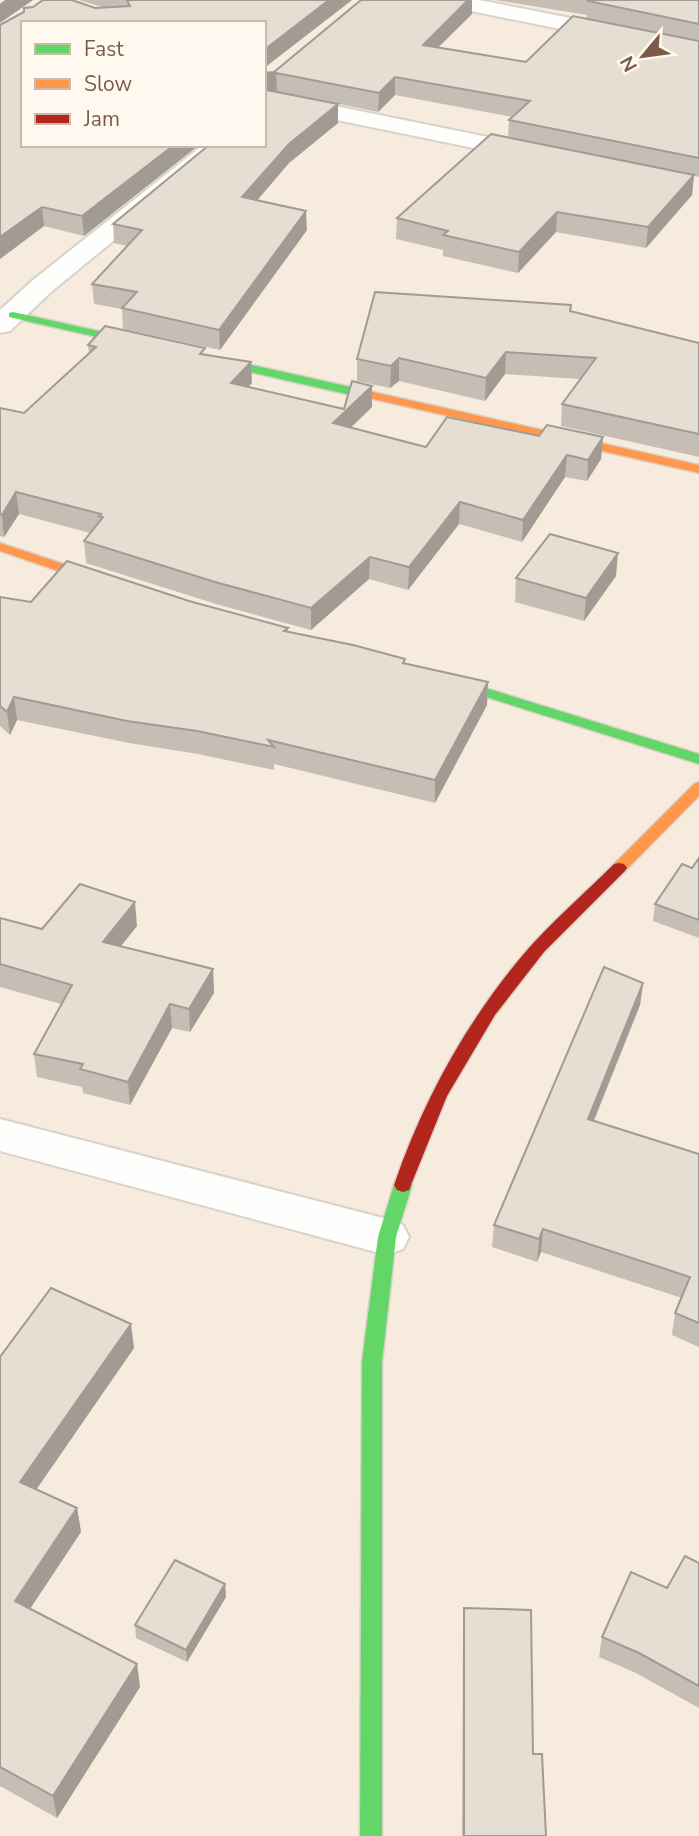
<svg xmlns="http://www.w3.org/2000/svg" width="699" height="1836" font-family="'Nunito Sans',sans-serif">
  <rect width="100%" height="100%" fill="#f9f5ec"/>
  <path fill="#f6ebdc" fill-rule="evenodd" d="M0,0H699V1836H0ZM23,23H264V145H23Z"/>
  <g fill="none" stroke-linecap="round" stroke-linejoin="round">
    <defs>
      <g id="street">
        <polygon points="435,0 479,0 699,43 699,57 446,6 438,5"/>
        <polygon points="286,96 532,146 541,148 544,153 541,158 532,160 278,108 274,103 278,98"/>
        <polygon points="203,145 230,145 51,292 10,331 0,333 0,310 33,280"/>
        <polygon points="0,1119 387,1219 403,1225 409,1237 403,1249 387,1255 0,1151"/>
      </g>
      <g id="fast">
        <polygon points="13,312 364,390 370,394 364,398 9,317 9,313"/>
        <polygon points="437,673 699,754 699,764 432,680 430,677 432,674"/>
        <polygon points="403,1178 409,1180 412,1185 396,1237 382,1362 382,1836 360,1836 362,1362 378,1237 394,1185 397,1180"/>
      </g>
      <g id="slow">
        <polygon points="364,390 699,465 699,473 360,396 360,392"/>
        <polygon points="0,543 115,581 117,584 115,587 105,587 0,551"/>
        <polygon points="699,782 699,796 624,872 614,872 611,868 614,864 694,784"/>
      </g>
      <path id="jam" d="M619,863L624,864L627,868L624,872L544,952L495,1015L447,1096L409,1190L403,1192L397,1190L394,1185C423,1101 465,1024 522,956C550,923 583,895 614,864Z"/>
    </defs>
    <use href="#street" stroke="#d8d2ca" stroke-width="4"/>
    <use href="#fast" stroke="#d9d1c8" stroke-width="3"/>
    <use href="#slow" stroke="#d9d1c8" stroke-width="3"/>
    <use href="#jam" stroke="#d9d1c8" stroke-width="3"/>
    <use href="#street" fill="#fefefc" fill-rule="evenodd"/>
    <use href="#fast" fill="#63d668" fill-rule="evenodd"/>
    <use href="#slow" fill="#ff974d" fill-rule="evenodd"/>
    <use href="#jam" fill="#b3261e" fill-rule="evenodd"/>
  </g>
  <g fill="#c6beb5">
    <polygon points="79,0 352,0 264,68 23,145 199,145 84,236 44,226 0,259 0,25 102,7"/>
    <polygon points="361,0 472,0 472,14 438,48 526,62 587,18 587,15 495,0 699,0 699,177 694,176 692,195 646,248 556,232 518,273 443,256 443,250 396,239 397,218 508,137 509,120 512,117 395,95 378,112 277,91 338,104 338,123 289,163 257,200 307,230 220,350 123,329 122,309 94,304 92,284 127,246 114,243 113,224 264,145 274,72"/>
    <polygon points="571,312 699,343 699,457 561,426 562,404 580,379 505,374 485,401 399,381 390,388 357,381 357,359"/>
    <polygon points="88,345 205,355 252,383 248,387 344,409 372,407 350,428 426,447 539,436 603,437 601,459 587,481 565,477 522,542 459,524 408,590 369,579 311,630 216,604 86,563 84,541 90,533 19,514 4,537 0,536 0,408 24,413 89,353"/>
    <polygon points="616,576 584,621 515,602 516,578"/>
    <polygon points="0,597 31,602 189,601 288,628 288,632 405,664 488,682 487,705 435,803 274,764 274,770 198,754 129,743 17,720 10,735 0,726"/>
    <polygon points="699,858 699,938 653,921 655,904 692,868"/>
    <polygon points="0,918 42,929 137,926 120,947 213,969 214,993 190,1032 172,1028 130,1105 83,1093 82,1087 37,1077 34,1054 61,1004 0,987"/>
    <polygon points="643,983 640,1005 594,1121 699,1154 699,1347 672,1335 675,1313 682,1298 541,1252 537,1262 492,1247 494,1225"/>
    <polygon points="134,1348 36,1489 77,1508 81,1532 30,1608 137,1664 140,1687 57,1818 0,1786 0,1357"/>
    <polygon points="699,1563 699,1708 636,1673 599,1657 602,1637 667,1588"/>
    <polygon points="225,1584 226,1597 187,1662 136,1638 135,1625"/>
    <polygon points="464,1608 533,1754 546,1836 462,1836 463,1628"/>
  </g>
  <g fill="#a19b94">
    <polygon points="5,0 33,0 0,23 0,4"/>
    <polygon points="329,0 352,0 264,68 264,50"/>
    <polygon points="468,0 472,0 472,14 422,63 423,45"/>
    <polygon points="276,73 277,91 264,97 264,78 267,75"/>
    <polygon points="395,77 395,95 378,112 379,93"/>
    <polygon points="338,104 338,123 289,163 243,217 242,197 289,144"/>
    <polygon points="174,145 199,145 84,236 82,216"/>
    <polygon points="694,175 692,195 646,248 648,227"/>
    <polygon points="42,207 44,226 0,259 0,237"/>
    <polygon points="306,211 307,230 220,350 219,330"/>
    <polygon points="557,212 556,232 518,273 519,252"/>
    <polygon points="506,352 505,374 485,401 486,378"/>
    <polygon points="399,358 399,381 390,388 391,366"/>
    <polygon points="251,362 252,383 232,404 231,383"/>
    <polygon points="372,386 372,407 333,445 333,423"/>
    <polygon points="603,437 601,459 587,481 588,460"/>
    <polygon points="567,455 565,477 522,542 523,520"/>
    <polygon points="16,492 19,514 4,537 2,515"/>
    <polygon points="460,502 459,524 408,590 409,567"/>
    <polygon points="618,553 616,576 584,621 586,598"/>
    <polygon points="370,557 369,579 311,630 311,608"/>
    <polygon points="488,682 487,705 435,803 435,780"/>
    <polygon points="14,697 17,720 10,735 7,712"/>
    <polygon points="135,902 137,926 105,966 103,942"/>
    <polygon points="213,969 214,993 190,1032 189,1009"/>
    <polygon points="643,983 640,1005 585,1142 588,1119"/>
    <polygon points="170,1004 172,1028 130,1105 128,1082"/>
    <polygon points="543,1229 541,1252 537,1262 539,1239"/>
    <polygon points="131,1324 134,1348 25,1506 20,1482"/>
    <polygon points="77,1508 81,1532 20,1624 15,1601"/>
    <polygon points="225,1584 226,1597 187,1662 186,1650"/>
    <polygon points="137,1664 140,1687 57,1818 53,1796"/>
  </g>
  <g fill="#e6ddd3" stroke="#a19b94" stroke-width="2">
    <polygon points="43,0 72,0 95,8 130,6 127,0 329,0 264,50 264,23 23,23 23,145 174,145 82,216 42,207 0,237 0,25 24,12 24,8 33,7"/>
    <polygon points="361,0 468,0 423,45 526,62 573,16 699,41 699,158 509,120 530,101 395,77 379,93 276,73 267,75 264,78 264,73 274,72"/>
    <polygon points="589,0 699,0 699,24 588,1"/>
    <polygon points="264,87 267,90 338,104 289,144 242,197 306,211 219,330 122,308 137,292 92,284 142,230 113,224 209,145 264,145"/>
    <polygon points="491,134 694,175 648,227 557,212 519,252 443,235 448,231 397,218"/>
    <polygon points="375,292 571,305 570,311 699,343 699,434 562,404 596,358 506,352 486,378 399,358 391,366 357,359"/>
    <polygon points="105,326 205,348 200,354 251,362 231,383 344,409 352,381 372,386 333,423 426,447 447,417 539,436 547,425 603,437 588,460 567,455 523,520 460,502 409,567 370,557 311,608 215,582 84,541 103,517 99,516 101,514 16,492 2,515 0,514 0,408 24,413 96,347 88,345"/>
    <polygon points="550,534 618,553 586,598 516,578"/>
    <polygon points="67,561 189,601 288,628 284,631 353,645 405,659 403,663 488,682 435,780 268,740 274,747 197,731 127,721 14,697 7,712 0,706 0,597 31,602"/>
    <polygon points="699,858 699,920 655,904 682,864 692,868"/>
    <polygon points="80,884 135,902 103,942 213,969 189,1009 170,1004 128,1082 80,1069 83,1064 34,1054 72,985 0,964 0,918 42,929"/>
    <polygon points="604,967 643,983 588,1119 699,1154 699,1323 675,1313 690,1277 543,1229 539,1239 494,1225"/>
    <polygon points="51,1288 131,1324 20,1482 77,1508 15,1601 137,1664 53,1796 0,1767 0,1357"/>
    <polygon points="685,1556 699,1563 699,1686 639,1653 602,1637 631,1572 667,1588"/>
    <polygon points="175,1560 225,1584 186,1650 135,1625"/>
    <polygon points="464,1608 531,1610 533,1754 542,1754 546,1836 464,1836"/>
  </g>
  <rect x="21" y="21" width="245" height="126" fill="#fff9f0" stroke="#cabaad" stroke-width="2"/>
  <rect x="35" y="44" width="35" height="10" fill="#63d668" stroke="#cabaad" stroke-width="2"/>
  <text x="84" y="56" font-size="21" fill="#7b5c48">Fast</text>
  <rect x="35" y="79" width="35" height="10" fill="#ff974d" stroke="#cabaad" stroke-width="2"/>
  <text x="84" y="91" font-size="21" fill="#7b5c48">Slow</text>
  <rect x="35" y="114" width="35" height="10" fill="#b3261e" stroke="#cabaad" stroke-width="2"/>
  <text x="84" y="126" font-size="21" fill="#7b5c48">Jam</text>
  <g transform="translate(643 56) rotate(241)" stroke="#fff9f0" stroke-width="5" paint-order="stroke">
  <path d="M0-5L12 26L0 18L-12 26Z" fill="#7b5c48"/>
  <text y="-10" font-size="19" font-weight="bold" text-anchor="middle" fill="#7b5c48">N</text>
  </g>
</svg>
